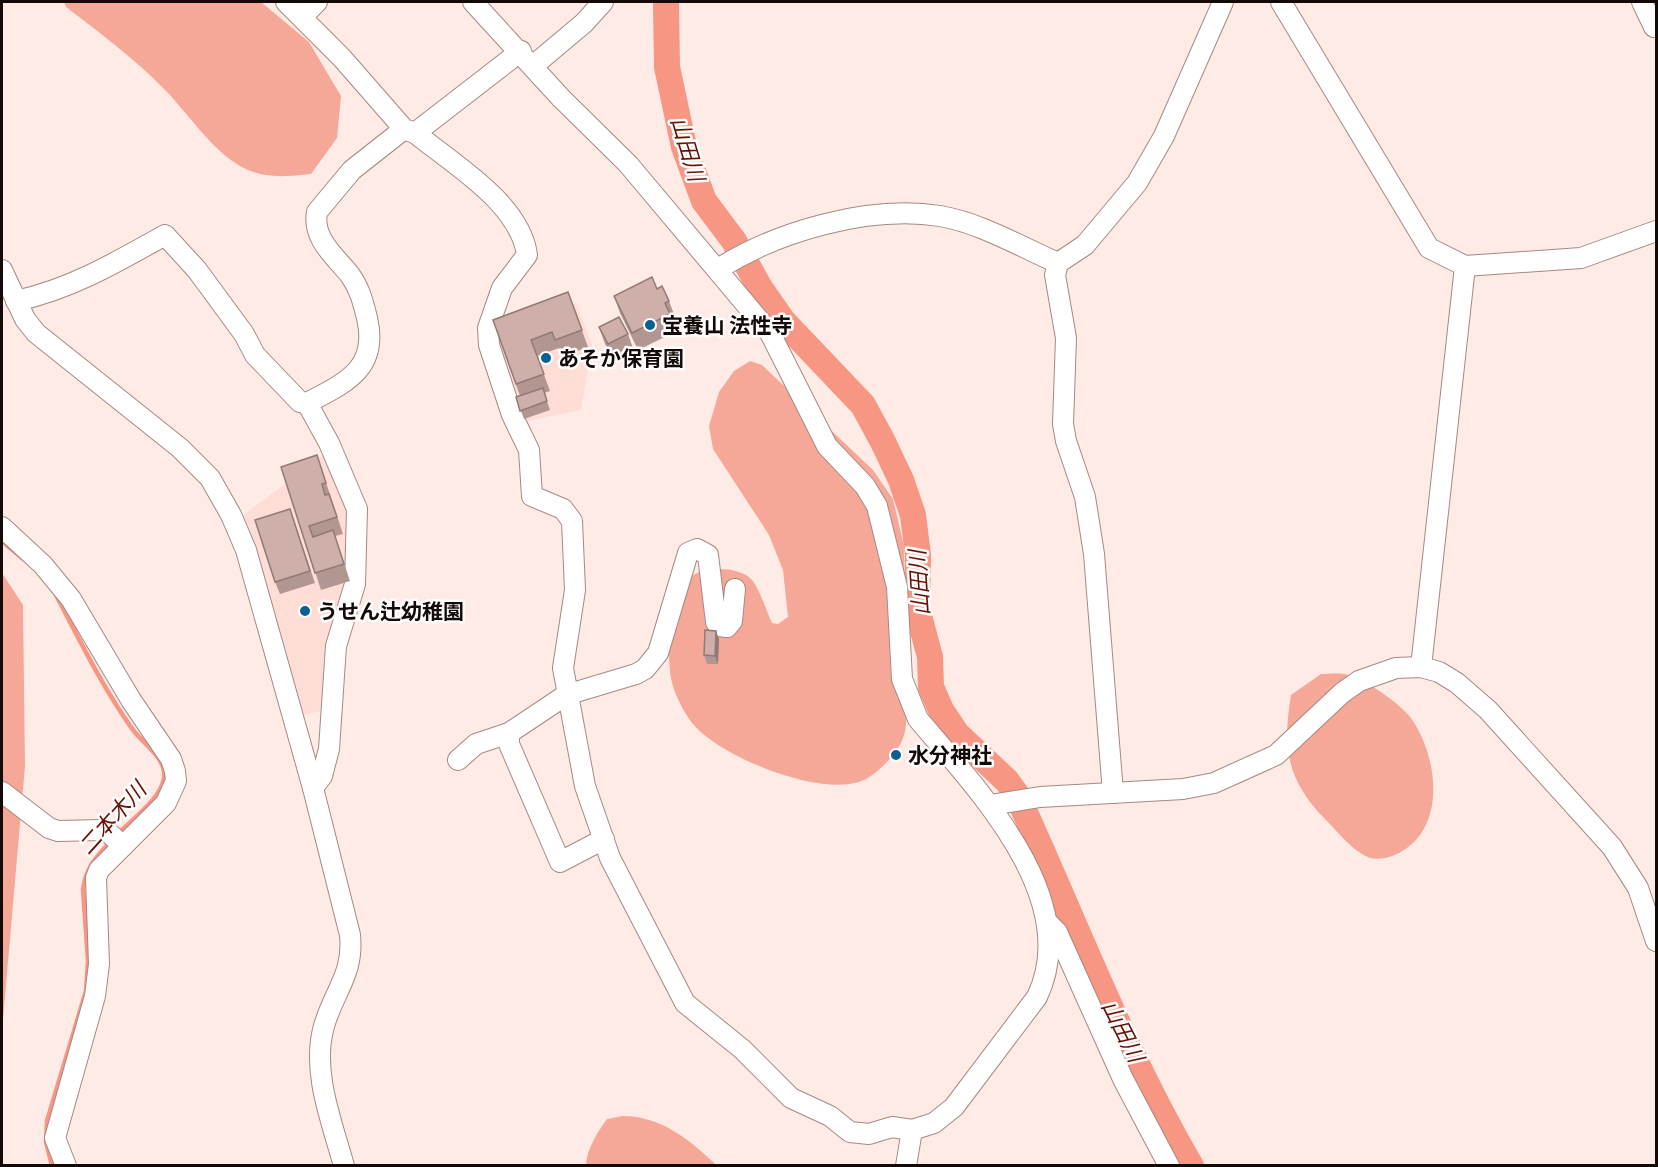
<svg xmlns="http://www.w3.org/2000/svg" width="1658" height="1167" font-family="Manrope,'Noto Sans JP',sans-serif">
  <rect width="100%" height="100%" fill="#ffebe6"/>
  <g fill="#feddd6">
    <polygon points="576,303 595,352 589,363 581,410 523,422 494,333"/>
    <polygon points="328,452 349,500 346,555 351,580 325,710 300,716 242,516"/>
  </g>
  <g fill="#f6a898">
    <path d="M64,2H261L309,42L341,96L337,138L311,174C290,176 268,179 248,170C214,155 190,115 165,90C135,59 100,33 66,7Z"/>
    <path d="M750,361L762,365L873,470L893,499L904,546L907,715C906,723 906,731 903,738C899,752 877,774 864,780C823,799 720,757 693,724C682,710 671,688 670,671C666,633 669,565 720,569C731,569 746,572 753,581C761,593 766,610 772,623L778,624L788,617L783,570L769,535L713,449L709,426L719,392L734,371Z"/>
    <polygon points="2,573 23,605 25,766 2,1031"/>
    <path d="M1321,674C1328,674 1336,673 1344,674C1361,676 1401,704 1411,718C1439,758 1447,830 1397,854C1389,858 1378,860 1370,858C1352,851 1339,833 1326,820C1287,781 1282,748 1291,695Z"/>
    <path d="M623,1116C661,1116 690,1140 716,1165H586C587,1148 597,1133 607,1119Z"/>
  </g>
  <g fill="none" stroke-linecap="round" stroke-linejoin="round">
    <g stroke="#f69683" stroke-width="4.5">
      <polyline points="2,541 22,558"/>
      <path d="M56,595C80,641 103,688 133,730C144,744 167,759 164,778C161,799 132,819 118,834"/>
      <path d="M52,1166L46,1142L47,1121L86,991L88,961L83,889C86,868 96,857 110,842"/>
    </g>
    <path stroke="#f69683" stroke-width="26" d="M666,2L667,67L684,147L704,201L734,241L760,288L783,321L863,405L883,442L901,480L913,515L918,555L917,608L930,657L931,687L941,710L957,734L1007,781L1017,795C1074,919 1122,1048 1191,1166"/>
    <defs>
      <g id="minor">
        <path d="M286,2L342,58L404,129L415,133C453,164 520,203 527,255L502,288L488,328L489,345L512,415L529,450L532,496L563,509L572,521L575,590L563,668L585,786L610,858L685,1003L742,1049L791,1098L830,1116L850,1132L869,1134L892,1127L912,1130"/>
        <path d="M473,2L561,98L628,164L770,333L827,446L865,486L877,506L897,587L902,679L918,719C977,789 1084,899 1037,997L954,1107L934,1123L912,1130L906,1166"/>
        <polyline points="1281,2 1429,248 1465,266 1581,258 1656,231"/>
        <polyline points="1642,2 1654,27"/>
        <polyline points="303,16 317,2"/>
        <polyline points="534,65 584,23 603,2"/>
        <polyline points="415,133 521,51"/>
        <path d="M718,269C778,231 869,205 940,216C981,223 1021,247 1058,263"/>
        <path d="M2,270L25,319L36,333L180,448L210,478L231,515L246,550L313,788L350,935C354,974 334,991 324,1026C311,1071 332,1122 344,1166"/>
        <path d="M16,301C71,289 117,262 165,235L197,270L244,334L255,355L300,402L307,403"/>
        <polyline points="2,527 43,565 71,599 131,700 171,759 175,771 176,781 166,803 99,870 96,878 99,964 95,996 55,1138 66,1166"/>
        <polyline points="1421,667 1465,266"/>
        <polyline points="458,760 476,744 509,733"/>
        <path d="M313,788L322,776L329,749L336,646L355,584L357,509L329,443L307,403C345,383 379,369 367,318C363,302 360,289 350,275C335,256 312,239 317,212L352,170L404,129"/>
        <polyline points="2,792 49,828 58,831 102,830 109,833 123,846"/>
        <polyline points="1113,793 1094,554 1085,497 1066,441 1063,424 1066,338 1055,275 1058,263 1085,245 1137,183 1164,136 1223,2"/>
        <polyline points="990,805 1040,797 1183,789 1214,783 1276,755 1342,693 1359,681 1396,668 1421,667 1439,672 1457,683 1488,710 1612,847 1638,888 1656,941"/>
        <polyline points="604,839 560,862 509,744 509,733 566,695 636,674 645,669 658,653 688,553 697,549 708,555 716,622 719,626 727,627 732,621 735,589"/>
        <polyline points="1049,924 1057,932 1123,1079 1169,1166"/>
      </g>
    </defs>
    <use href="#minor" stroke="#a68882" stroke-width="22"/>
    <use href="#minor" stroke="#fff" stroke-width="20"/>
  </g>
  <g fill="#b29691">
    <polygon points="657,289 669,301 675,317 672,319 677,331 638,350 620,313 614,296"/>
    <polygon points="568,292 588,347 562,357 559,348 537,356 550,391 544,393 550,410 524,419 516,397 520,396 493,320"/>
    <polygon points="599,327 628,334 634,351 614,361 605,344"/>
    <polygon points="317,455 343,534 335,536 350,581 321,590 281,467"/>
    <polygon points="290,509 315,583 280,594 275,582"/>
    <polygon points="719,639 718,664 707,664 704,655"/>
  </g>
  <polygon fill="#917a76" points="716,631 719,639 718,664 715,656"/>
  <g fill="#cfafa9" stroke="#917a76" stroke-width="1.5">
    <polygon points="652,277 657,289 662,286 669,301 665,303 670,314 632,333 614,296"/>
    <polygon points="568,292 582,330 555,340 552,332 531,340 544,374 516,384 493,320"/>
    <polygon points="619,317 628,334 608,344 599,327"/>
    <polygon points="543,388 547,401 520,411 516,397"/>
    <polygon points="317,455 326,483 322,484 325,495 329,494 337,517 309,526 313,537 333,530 344,564 315,573 281,467"/>
    <polygon points="290,509 310,571 275,582 255,520"/>
    <polygon points="705,630 716,631 715,656 704,655"/>
  </g>
  <g fill="#096091" stroke="#fdfdfd" stroke-width="2">
    <circle cx="650" cy="325" r="6"/>
    <circle cx="546" cy="358" r="6"/>
    <circle cx="305" cy="611" r="6"/>
    <circle cx="896" cy="755" r="6"/>
  </g>
  <g text-anchor="middle" dominant-baseline="central" stroke-width="5" stroke-linejoin="round" paint-order="stroke">
    <g font-size="21" font-weight="bold" fill="#130907" stroke="#fdfdfd" text-anchor="start">
      <text x="662" y="325">宝養山 法性寺</text>
      <text x="558" y="358">あそか保育園</text>
      <text x="317" y="611">うせん辻幼稚園</text>
      <text x="908" y="755">水分神社</text>
    </g>
    <g font-size="22" font-style="italic" fill="#661204" stroke="#fdfdfd">
      <text transform="translate(688 149) rotate(73)">山田川</text>
      <text transform="translate(919 583) rotate(-94)">山田川</text>
      <text transform="translate(112 818) rotate(-48)">二本木川</text>
      <text transform="translate(1123 1031) rotate(63)">山田川</text>
    </g>
  </g>
  <rect width="1658" height="1167" fill="none" stroke="#130907" stroke-width="6"/>
</svg>
